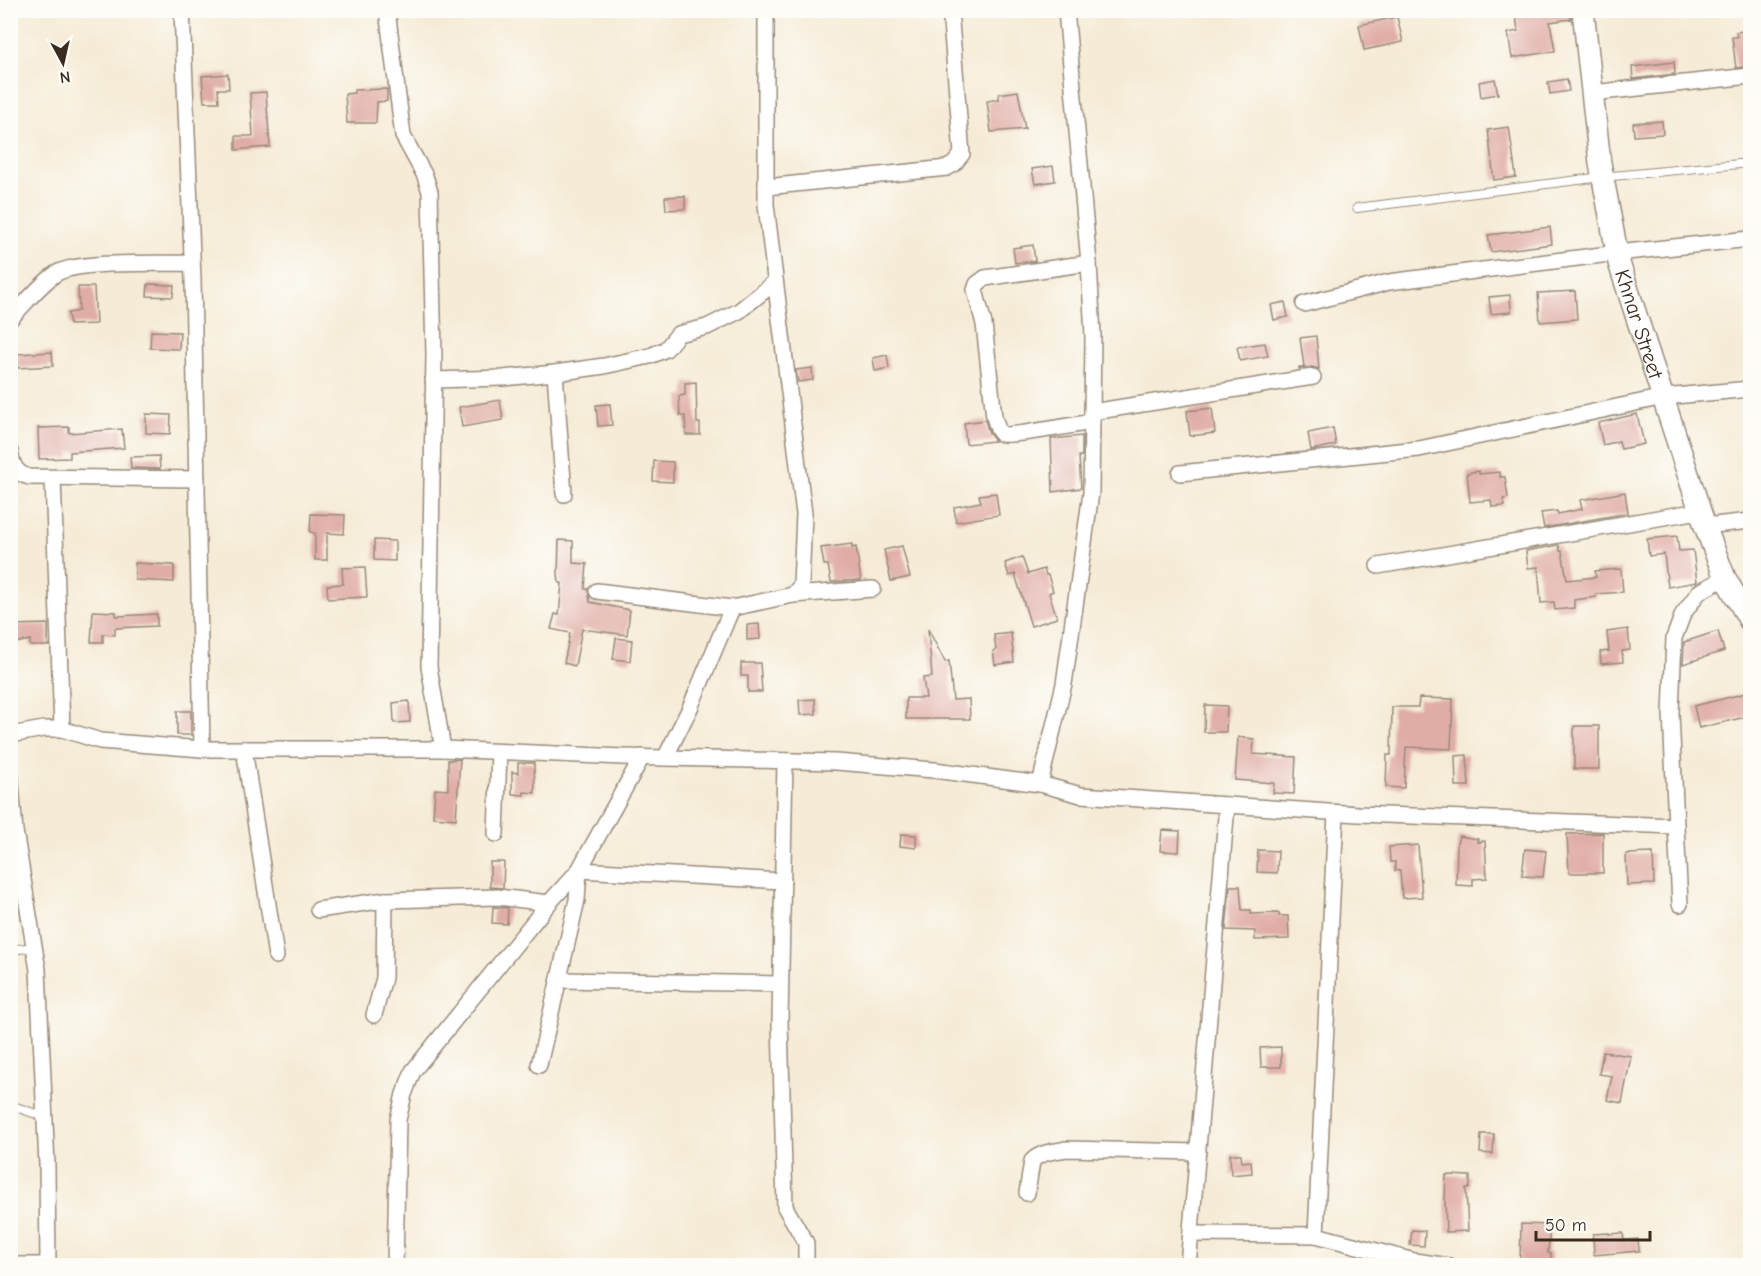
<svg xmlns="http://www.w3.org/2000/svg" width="1761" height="1276" font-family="'Comic Neue',sans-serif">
  <rect width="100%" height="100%" fill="#fdfcf7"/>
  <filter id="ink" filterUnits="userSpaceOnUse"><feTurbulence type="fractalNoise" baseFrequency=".0167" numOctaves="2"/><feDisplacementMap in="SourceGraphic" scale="12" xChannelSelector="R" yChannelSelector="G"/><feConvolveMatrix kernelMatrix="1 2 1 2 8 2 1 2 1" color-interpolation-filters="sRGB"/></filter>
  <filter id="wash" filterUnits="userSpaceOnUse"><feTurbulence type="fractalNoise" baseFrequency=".008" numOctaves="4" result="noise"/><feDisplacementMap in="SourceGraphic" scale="24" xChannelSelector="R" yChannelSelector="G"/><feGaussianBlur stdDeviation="1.35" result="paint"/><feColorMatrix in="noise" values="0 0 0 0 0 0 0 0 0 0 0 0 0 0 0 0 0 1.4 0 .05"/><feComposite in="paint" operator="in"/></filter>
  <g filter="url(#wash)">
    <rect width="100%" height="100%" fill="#f5ebd6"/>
    <g id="blocks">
      <g fill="#e0aca6">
        <polygon points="1515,10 1570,10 1571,19 1550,22 1555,51 1512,58 1508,33 1518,31"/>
        <polygon points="1397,17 1403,42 1364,50 1359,25"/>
        <polygon points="1749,30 1750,66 1736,68 1732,37 1737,37 1736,32"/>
        <polygon points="1674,62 1675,74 1633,79 1632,67"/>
        <polygon points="228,74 229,89 218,89 219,102 204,102 202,76"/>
        <polygon points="1495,79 1498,94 1481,97 1479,82"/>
        <polygon points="1567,79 1569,91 1550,94 1548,82"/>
        <polygon points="387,89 387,101 377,102 376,123 347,123 345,94 354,93 354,90"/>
        <polygon points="1018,91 1025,129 991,132 987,101 999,99 999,94"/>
        <polygon points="266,92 270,147 236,150 236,136 253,136 250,93"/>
        <polygon points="1662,121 1663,134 1634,136 1633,123"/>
        <polygon points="1509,127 1516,177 1494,180 1488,130"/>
        <polygon points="1053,166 1055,181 1035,184 1032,169"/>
        <polygon points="685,196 685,209 666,210 665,197"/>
        <polygon points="1550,227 1552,244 1491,252 1488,235"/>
        <polygon points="1033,245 1035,261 1015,263 1013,248"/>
        <polygon points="148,284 174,285 173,297 147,296"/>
        <polygon points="78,287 94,287 96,324 70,325 68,313 79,311"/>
        <polygon points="1575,291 1577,319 1540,322 1538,293"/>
        <polygon points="1510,295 1511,312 1491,314 1489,297"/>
        <polygon points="1285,302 1288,317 1274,320 1271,305"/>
        <polygon points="151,331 180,332 179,349 150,348"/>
        <polygon points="1316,336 1319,369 1312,367 1299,369 1299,367 1304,367 1300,338"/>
        <polygon points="1265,343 1268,356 1240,361 1237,347"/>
        <polygon points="52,352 53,366 17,368 17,354"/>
        <polygon points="887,355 889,368 875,371 873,358"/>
        <polygon points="812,368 813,380 798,382 796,370"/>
        <polygon points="696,382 697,423 700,423 700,435 686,435 685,416 680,416 679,396 685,395 685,383"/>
        <polygon points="500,400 503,420 462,427 459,407"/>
        <polygon points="610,404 612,425 598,426 596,405"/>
        <polygon points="1212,408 1215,433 1190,436 1187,411"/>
        <polygon points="146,414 171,415 170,434 146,433"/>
        <polygon points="1637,414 1644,444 1621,449 1619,441 1603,445 1598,423"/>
        <polygon points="985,420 989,433 995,441 966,444 964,423"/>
        <polygon points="69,427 69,433 122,429 124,448 70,452 70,458 39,459 38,428"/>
        <polygon points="1333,428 1336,445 1311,450 1308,433"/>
        <polygon points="1082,436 1082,456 1079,456 1081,488 1053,492 1051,439"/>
        <polygon points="159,456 160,469 131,468 130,457"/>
        <polygon points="654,461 673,462 673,482 653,481"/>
        <polygon points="1479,471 1479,474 1500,472 1500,477 1505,477 1508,498 1503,499 1504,506 1492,507 1491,500 1470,502 1467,473"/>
        <polygon points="1625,492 1628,513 1544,528 1541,513 1557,511 1558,514 1582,509 1580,500"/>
        <polygon points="996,493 999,515 956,522 954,507 981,502 979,495"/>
        <polygon points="311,514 345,515 344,534 327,533 327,560 315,560 315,533 310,532"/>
        <polygon points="1677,536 1679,551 1693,550 1697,582 1668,587 1664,554 1649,556 1647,539"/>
        <polygon points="374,540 395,541 395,561 374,560"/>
        <polygon points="559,540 573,541 573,563 587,564 585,589 588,589 590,602 630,610 627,635 582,629 575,666 564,663 570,633 551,629 555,614 559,615 562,583 559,583 558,574"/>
        <polygon points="852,544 852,548 856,547 861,580 831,582 828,565 824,565 821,548"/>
        <polygon points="1559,545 1560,551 1562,551 1567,580 1596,577 1595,571 1621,569 1623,592 1596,594 1596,597 1574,600 1574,608 1555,610 1554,602 1541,603 1538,567 1528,568 1526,551"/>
        <polygon points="902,546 910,577 891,581 884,550"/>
        <polygon points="1022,557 1028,574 1044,569 1046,575 1048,575 1053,591 1049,593 1057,618 1031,626 1015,574 1009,576 1005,563"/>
        <polygon points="135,563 174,565 174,582 135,580"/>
        <polygon points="365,567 367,597 328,599 327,585 343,584 342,568"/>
        <polygon points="93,611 116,612 116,616 157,614 157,626 115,628 115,635 103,634 103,642 91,642"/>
        <polygon points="48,624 48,646 30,646 30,640 10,644 10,625"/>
        <polygon points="759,624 760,639 747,640 747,625"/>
        <polygon points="928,629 945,662 949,661 953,700 969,699 970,719 906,719 906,698 926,698 923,678 932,677"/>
        <polygon points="1628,629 1630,650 1622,651 1623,662 1601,664 1600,652 1609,651 1607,632"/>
        <polygon points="1718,631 1724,651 1683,664 1684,642"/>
        <polygon points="1011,633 1014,662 995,665 993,651 996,650 994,635"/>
        <polygon points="616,638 632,640 630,661 613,659"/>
        <polygon points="741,663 760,663 762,692 748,692 748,676 741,676"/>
        <polygon points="1750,692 1750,716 1699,728 1694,706"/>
        <polygon points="1419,698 1453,699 1451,749 1406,747 1404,788 1386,787 1387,755 1391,755 1392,707 1418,707"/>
        <polygon points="815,699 816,714 800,715 799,700"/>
        <polygon points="409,701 410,722 394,723 393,703"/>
        <polygon points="1205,705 1227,706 1226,732 1204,732"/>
        <rect x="177" y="711" width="14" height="24"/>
        <rect x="1574" y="726" width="25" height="43"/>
        <polygon points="1238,737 1254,739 1253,754 1296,757 1294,794 1273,793 1274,783 1235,780"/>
        <polygon points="1467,755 1469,786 1456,786 1455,756"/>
        <polygon points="460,759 456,819 433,817 435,789 448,790 448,760"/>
        <polygon points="518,763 534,763 535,793 524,792 524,795 512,794 512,772 518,773"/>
        <polygon points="1162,830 1180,831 1179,852 1160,851"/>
        <polygon points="1603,833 1603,873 1569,873 1567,834"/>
        <polygon points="901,834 916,835 916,848 900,846"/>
        <polygon points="1459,836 1478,839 1477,842 1485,841 1487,878 1473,879 1473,886 1456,885 1457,843"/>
        <polygon points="1418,845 1422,897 1402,898 1400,870 1395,871 1395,862 1390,862 1389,847"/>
        <polygon points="1525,849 1546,851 1543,877 1522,876"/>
        <polygon points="1258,850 1278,851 1277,873 1257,872"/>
        <polygon points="1653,853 1654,884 1627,885 1626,854"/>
        <polygon points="490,862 504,862 503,888 490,887"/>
        <polygon points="1230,886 1240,886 1242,910 1251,910 1251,914 1279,913 1279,916 1288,916 1289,939 1255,940 1255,931 1226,930"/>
        <polygon points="493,907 508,908 507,924 492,923"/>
        <polygon points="1281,1047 1281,1067 1261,1067 1260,1048"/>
        <polygon points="1603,1052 1631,1056 1622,1103 1607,1100 1612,1076 1599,1074"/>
        <polygon points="1481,1134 1494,1134 1493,1154 1480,1153"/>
        <polygon points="1230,1154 1241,1154 1242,1162 1251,1161 1252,1173 1231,1175"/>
        <polygon points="1446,1175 1470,1176 1470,1188 1466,1188 1468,1231 1446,1232 1445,1198"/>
        <polygon points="1521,1224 1550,1225 1548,1253 1551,1253 1551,1265 1520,1264"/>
        <polygon points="1412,1230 1425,1231 1424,1246 1410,1245"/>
        <polygon points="1609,1233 1609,1234 1623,1233 1624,1240 1638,1239 1639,1251 1594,1255 1593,1234"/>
      </g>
    </g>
  </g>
  <g filter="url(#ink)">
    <use href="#blocks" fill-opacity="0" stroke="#988a7a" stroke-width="1.5"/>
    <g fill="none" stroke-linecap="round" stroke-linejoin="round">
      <defs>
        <g id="lane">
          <polyline points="1357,208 1602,177 1750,163"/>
          <polyline points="10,950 35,947"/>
          <polyline points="10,1105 45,1117"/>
        </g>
        <g id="street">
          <polyline points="182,10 193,280 202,749"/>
          <polyline points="387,10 403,136 425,176 430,192 434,354 429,667 443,749"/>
          <polyline points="1592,93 1750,76"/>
          <polyline points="766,187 947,168 954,164 962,154 950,10"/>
          <path d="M1089,263L985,278L977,284L975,290L984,324L994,417C996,422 997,431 1002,434C1008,437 1079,424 1092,422"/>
          <polyline points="1304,304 1389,282 1617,253 1750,239"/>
          <path d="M10,319C24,305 41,283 57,273C80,260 163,264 192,263"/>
          <polyline points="555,373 564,494"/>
          <polyline points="433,380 503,378 555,373 604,366 650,356 666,349 678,334 707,327 739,311 775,282"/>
          <polyline points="1092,412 1313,377"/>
          <path d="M10,451C12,464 16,474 29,477L197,479"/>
          <polyline points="1180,473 1419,449 1664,397 1750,389"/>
          <polyline points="53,478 62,729"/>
          <polyline points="1705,526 1750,521"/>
          <polyline points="1378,566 1699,511"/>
          <polyline points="597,591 732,608 793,595 801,585 804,514 766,205 766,10"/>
          <polyline points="793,595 873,589"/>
          <polyline points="10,735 44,729 62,729 100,741 202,749 443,749 623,757 836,762 934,770 1040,784 1081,795 1358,814 1676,826 1671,713 1674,638 1683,614 1699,592 1725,578"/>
          <polyline points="244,749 276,956"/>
          <polyline points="665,758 690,708 732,608"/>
          <polyline points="785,761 780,1021 785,1207 806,1243 806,1266"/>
          <polyline points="10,772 15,831 38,970 47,1165 48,1266"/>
          <polyline points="1040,784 1064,684 1091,493 1093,336 1089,263 1066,10"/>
          <polyline points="1336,813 1316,1235 1414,1261 1449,1266"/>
          <polyline points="1676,826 1680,904"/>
          <polyline points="496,834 499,752"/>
          <polyline points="318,910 385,900 498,897 549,903"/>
          <polyline points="560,980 780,984"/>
          <polyline points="374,1015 384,978 385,900"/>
          <polyline points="539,1065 577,900 579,870 642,757"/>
          <path d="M1027,1193L1032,1161C1040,1152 1055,1151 1067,1149L1198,1152"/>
          <polyline points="1191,1234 1316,1235"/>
          <polyline points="10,1265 48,1265"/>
          <polyline points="395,1266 398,1120 404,1094 413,1071 549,903 579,870 783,881"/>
          <polyline points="1188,1266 1227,805"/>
        </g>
        <g id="secondary">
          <path id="s1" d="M1583,10L1600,163L1619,263L1705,526L1725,578L1750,621"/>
        </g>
      </defs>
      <use href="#lane" stroke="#988a7a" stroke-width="10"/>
      <use href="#street" stroke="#988a7a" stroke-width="18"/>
      <use href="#secondary" stroke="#988a7a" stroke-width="24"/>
      <use href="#lane" stroke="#fff" stroke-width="8"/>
      <use href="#street" stroke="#fff" stroke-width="15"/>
      <use href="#secondary" stroke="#fff" stroke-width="21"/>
    </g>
  </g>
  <g text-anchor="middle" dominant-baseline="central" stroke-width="6" stroke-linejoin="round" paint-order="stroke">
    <g font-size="21" fill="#3b2a1e" stroke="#fdfcf7">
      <text stroke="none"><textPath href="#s1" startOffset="320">Khnar Street</textPath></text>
    </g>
  </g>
  <rect width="1761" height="1276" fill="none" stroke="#fdfcf7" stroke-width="36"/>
  <g transform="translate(63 63) rotate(172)" stroke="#fdfcf7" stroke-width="4.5" paint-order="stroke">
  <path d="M0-4.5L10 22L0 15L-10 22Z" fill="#3b2a1e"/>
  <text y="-9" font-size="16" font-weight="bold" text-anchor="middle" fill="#3b2a1e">N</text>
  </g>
  <path d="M1536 1231v9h114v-9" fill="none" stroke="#3b2a1e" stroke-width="3"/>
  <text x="1545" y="1231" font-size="18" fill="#3b2a1e" stroke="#fdfcf7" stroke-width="4.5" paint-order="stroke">50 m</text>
</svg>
